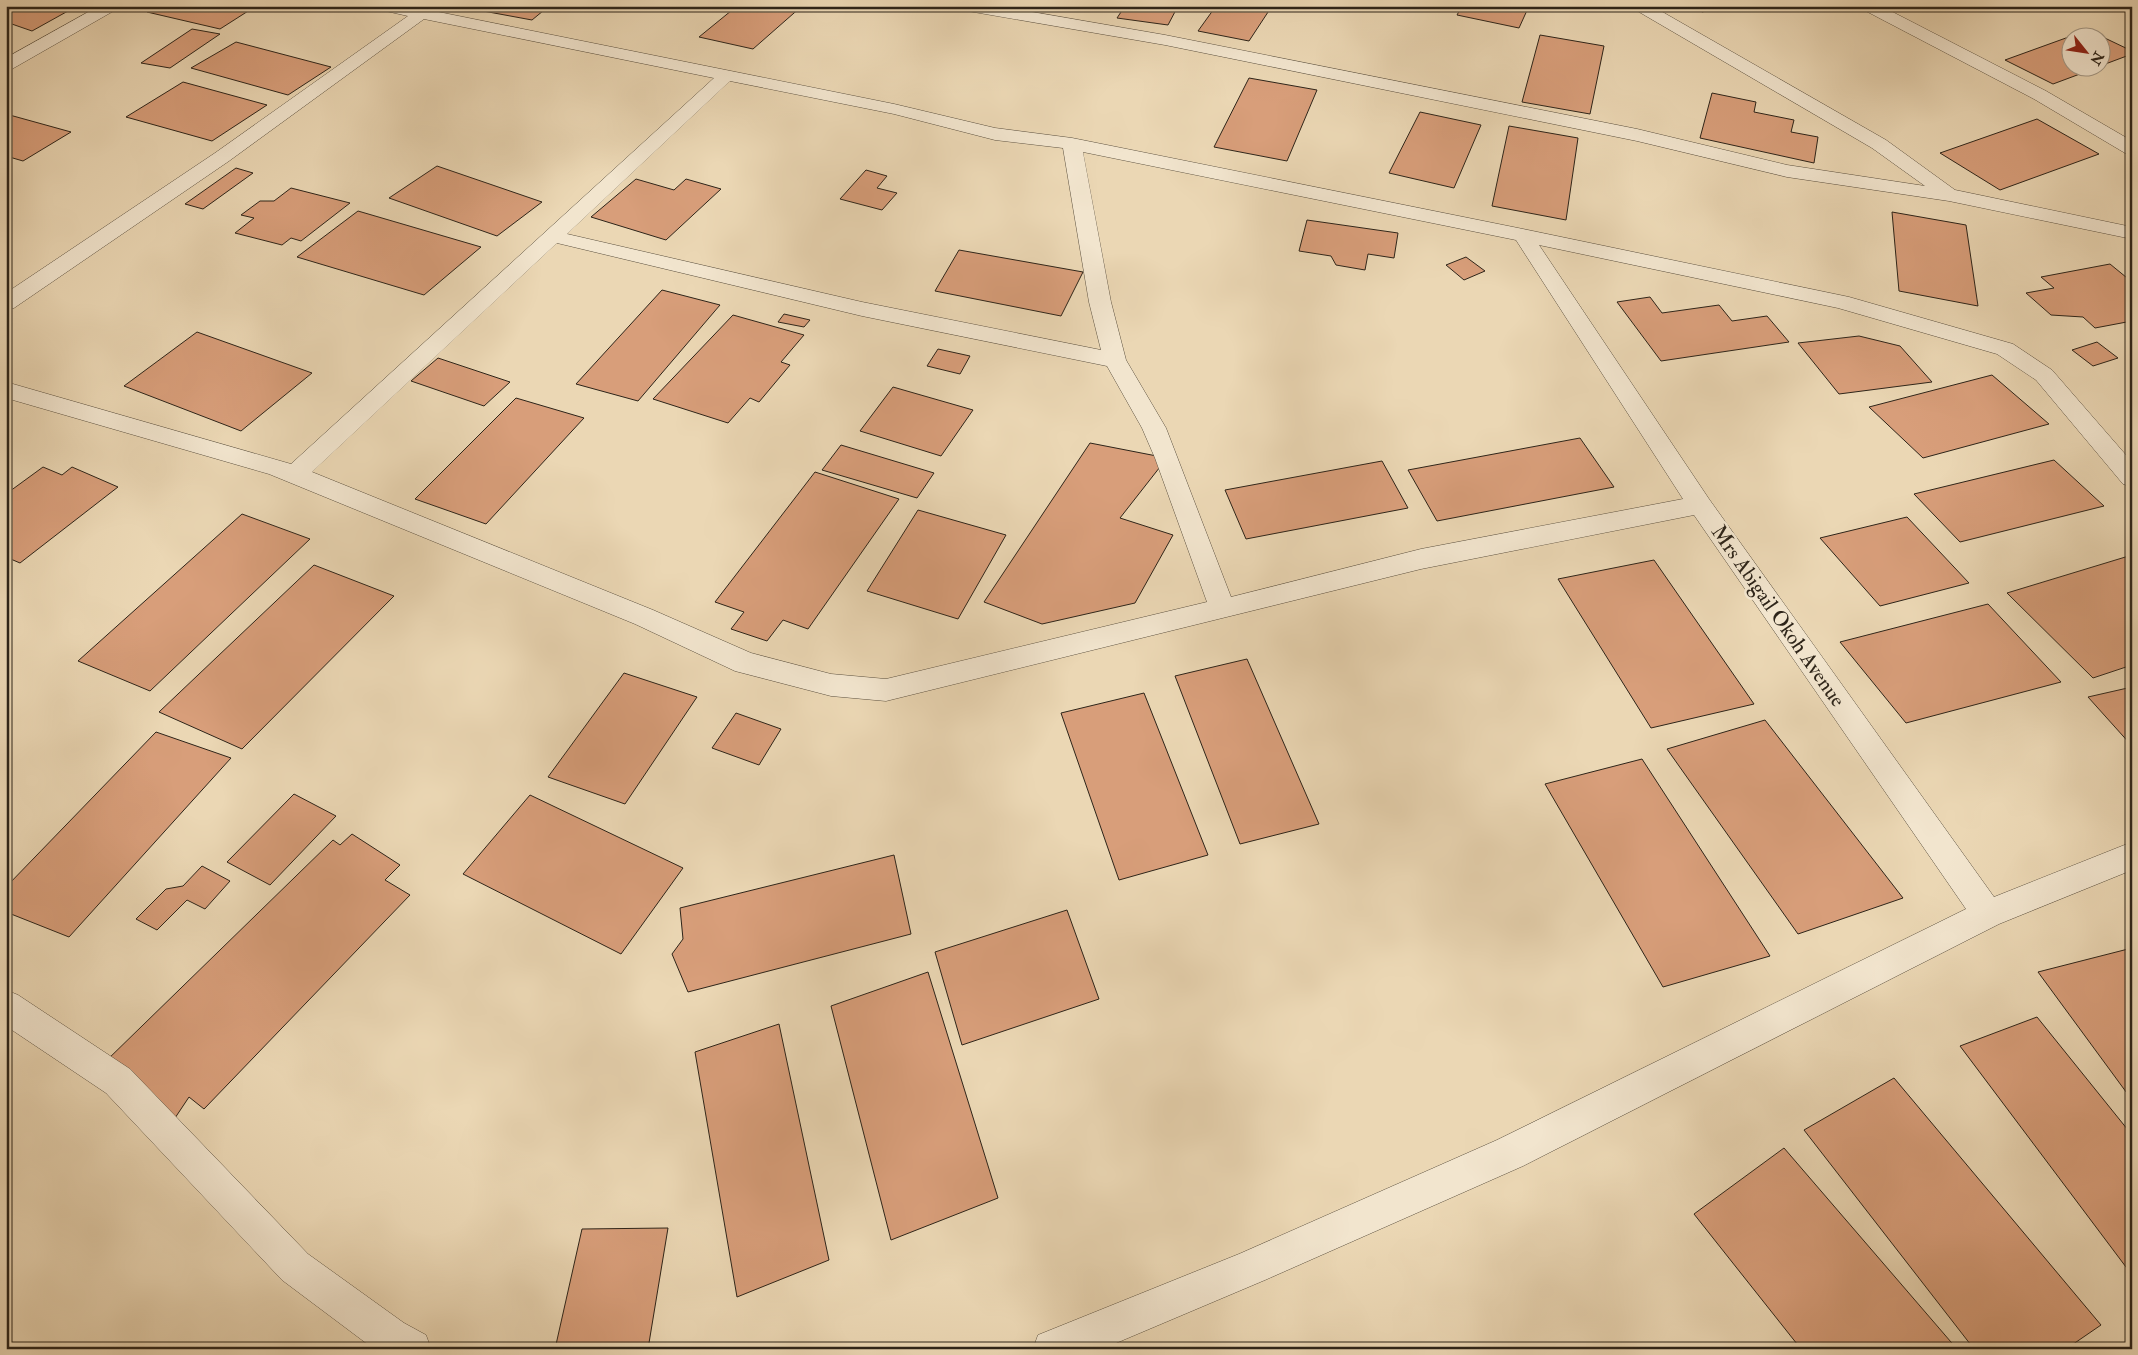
<svg xmlns="http://www.w3.org/2000/svg" width="2138" height="1355" font-family="'IM FELL Double Pica',serif">
  <rect width="100%" height="100%" fill="#ebd7b4"/>
  <filter id="stains"><feTurbulence type="fractalNoise" baseFrequency=".004" numOctaves="4"/><feColorMatrix values="0 0 0 0 .2 0 0 0 0 .09 0 0 0 0 .02 0 0 0 .5 -.17"/></filter>
  <radialGradient id="worn" r=".72"><stop offset=".6" stop-color="#630" stop-opacity="0"/><stop offset="1" stop-color="#630" stop-opacity=".3"/></radialGradient>
  <g fill="#d89e7a" stroke="#2d2419">
    <polygon points="6,6 77,6 32,31 6,22"/>
    <polygon points="157,6 256,6 220,29 147,12"/>
    <polygon points="456,6 549,6 532,20"/>
    <polygon points="737,6 802,6 753,49 699,37"/>
    <polygon points="1125,6 1178,6 1168,25 1117,18"/>
    <polygon points="1216,6 1272,6 1249,41 1198,31"/>
    <polygon points="1462,6 1529,6 1519,28 1457,15"/>
    <polygon points="1695,6 1726,6 1702,12"/>
    <polygon points="192,29 220,34 170,68 141,63"/>
    <polygon points="2088,30 2132,51 2132,54 2100,66 2100,38 2070,38 2070,68 2096,68 2053,84 2005,60"/>
    <polygon points="1540,35 1604,46 1590,114 1522,102"/>
    <polygon points="236,42 331,67 288,95 191,68"/>
    <polygon points="1249,78 1317,90 1287,161 1214,147"/>
    <polygon points="183,82 267,105 212,141 126,117"/>
    <polygon points="1712,93 1756,102 1754,112 1794,120 1791,132 1818,137 1814,163 1700,138"/>
    <polygon points="1420,112 1481,125 1454,188 1389,173"/>
    <polygon points="6,114 71,132 23,161 6,156"/>
    <polygon points="2037,119 2099,154 2000,190 1940,153"/>
    <polygon points="1509,126 1578,138 1566,220 1492,206"/>
    <polygon points="437,166 542,202 497,236 389,198"/>
    <polygon points="236,168 253,173 203,209 185,204"/>
    <polygon points="866,170 887,176 877,188 897,193 882,210 840,199"/>
    <polygon points="636,179 674,190 686,179 721,189 666,240 591,217"/>
    <polygon points="291,188 350,203 301,241 291,238 282,245 235,233 254,218 241,215 260,201 274,201"/>
    <polygon points="358,211 481,247 424,295 297,257"/>
    <polygon points="1892,212 1966,225 1978,306 1899,291"/>
    <polygon points="1307,220 1398,233 1394,258 1368,254 1365,270 1336,265 1331,256 1299,251"/>
    <polygon points="959,250 1083,272 1061,316 935,291"/>
    <polygon points="1466,257 1485,271 1464,280 1446,265"/>
    <polygon points="2110,264 2132,282 2132,321 2095,328 2083,317 2051,315 2026,293 2054,288 2041,277"/>
    <polygon points="662,290 720,305 638,401 576,384"/>
    <polygon points="1650,297 1662,313 1719,305 1732,321 1767,316 1789,342 1661,361 1617,302"/>
    <polygon points="784,314 810,320 804,327 778,322"/>
    <polygon points="733,315 804,335 781,362 790,365 759,402 750,398 728,423 653,399"/>
    <polygon points="197,332 312,373 241,431 124,386"/>
    <polygon points="1859,336 1900,346 1932,382 1839,394 1798,343"/>
    <polygon points="2097,342 2118,358 2093,366 2072,350"/>
    <polygon points="938,349 970,356 960,374 927,366"/>
    <polygon points="438,358 510,382 484,406 411,381"/>
    <polygon points="1992,375 2049,424 1923,458 1869,407"/>
    <polygon points="893,387 973,410 941,456 860,431"/>
    <polygon points="516,398 584,418 486,524 415,499"/>
    <polygon points="1580,438 1614,487 1437,521 1408,470"/>
    <polygon points="1090,443 1167,458 1120,518 1173,535 1135,603 1042,624 984,602"/>
    <polygon points="841,445 934,473 917,498 822,470"/>
    <polygon points="2054,460 2104,506 1960,542 1914,494"/>
    <polygon points="1382,461 1408,508 1246,539 1225,490"/>
    <polygon points="43,467 62,475 72,467 118,487 20,563 6,557 6,494"/>
    <polygon points="815,472 899,499 808,629 783,620 767,641 731,629 744,612 715,602"/>
    <polygon points="918,510 1006,535 958,619 867,591"/>
    <polygon points="242,514 310,539 150,691 78,661"/>
    <polygon points="1907,517 1969,583 1880,606 1820,538"/>
    <polygon points="2132,555 2132,665 2093,678 2007,593"/>
    <polygon points="1654,560 1754,704 1651,728 1558,579"/>
    <polygon points="314,565 394,596 242,749 159,712"/>
    <polygon points="1988,604 2061,682 1906,723 1840,642"/>
    <polygon points="1247,659 1319,824 1240,844 1175,676"/>
    <polygon points="624,673 697,697 625,804 548,777"/>
    <polygon points="2132,687 2132,746 2088,697"/>
    <polygon points="1144,693 1208,855 1119,880 1061,713"/>
    <polygon points="736,713 781,729 759,765 712,748"/>
    <polygon points="1765,720 1903,898 1798,934 1667,749"/>
    <polygon points="156,732 231,758 69,937 6,912 6,887"/>
    <polygon points="1642,759 1770,956 1663,987 1545,784"/>
    <polygon points="294,794 336,816 270,885 227,862"/>
    <polygon points="530,795 683,868 621,954 463,874"/>
    <polygon points="352,834 400,865 385,880 410,895 204,1109 189,1097 175,1118 104,1063 333,840 340,845"/>
    <polygon points="894,855 911,934 688,992 672,954 683,939 680,908"/>
    <polygon points="202,866 230,881 205,909 187,900 157,930 136,919 166,889 183,886"/>
    <polygon points="1067,910 1099,999 962,1045 935,952"/>
    <polygon points="2132,948 2132,1100 2038,972"/>
    <polygon points="928,972 998,1198 891,1240 831,1006"/>
    <polygon points="2037,1017 2132,1135 2132,1275 1960,1046"/>
    <polygon points="779,1024 829,1260 737,1297 695,1052"/>
    <polygon points="1894,1078 2101,1325 2066,1349 1974,1349 1804,1130"/>
    <polygon points="1784,1148 1957,1349 1801,1349 1694,1214"/>
    <polygon points="668,1228 648,1349 555,1349 582,1229"/>
  </g>
  <g fill="none" stroke-linecap="round" stroke-linejoin="round">
    <defs>
      <g id="street">
        <polygon points="99,6 119,6 117,9 12,69 6,70 6,58"/>
        <path d="M375,6H409L894,104L995,128L1072,138L1523,229L1849,297L2013,344L2052,370L2132,462V487L2123,484L2036,380L1997,354L1838,308L1539,245L1709,499L1994,897L2132,842V870L1999,924L1523,1166L1265,1280L1102,1349H1033L1038,1335L1239,1254L1497,1140L1966,909L1694,515L1421,569L886,701L831,696L735,671L635,624L269,474L6,398V382L291,464L714,78L424,19L229,161L14,308L6,310V293L215,153L408,16L377,9ZM730,81L894,114L995,140L1063,148L1089,302L1101,350L862,302L567,234ZM1083,152L1516,240L1683,499L1421,549L1231,597L1166,428L1126,360L1111,302ZM557,243L862,316L1107,366L1142,428L1155,458L1207,602L886,679L831,674L751,653L653,610L312,472Z"/>
        <polygon points="960,6 998,6 1165,35 1637,129 1787,165 1925,186 1872,148 1634,9 1632,6 1652,6 1886,140 1955,190 2132,227 2132,239 1949,201 1787,177 1637,141 1165,45 968,11 962,9"/>
        <polygon points="1860,6 1881,6 2046,91 2132,141 2132,155 2125,153 2034,99 1862,9"/>
        <polygon points="6,990 18,995 130,1069 308,1254 404,1323 426,1335 431,1349 374,1349 282,1280 106,1093 6,1026"/>
      </g>
    </defs>
    <use href="#street" stroke="#5c5140" stroke-width="1"/>
    <use href="#street" fill="#f2e5ce" fill-rule="evenodd"/>
  </g>
  <g text-anchor="middle" dominant-baseline="central" stroke-width="5" stroke-linejoin="round" paint-order="stroke">
    <g font-size="21" fill="#2d2419" stroke="#f2e5ce">
      <text transform="translate(1778 616) rotate(55)">Mrs Abigail Okoh Avenue</text>
    </g>
  </g>
  <rect width="2138" height="1355" fill="none" stroke="#ebd7b4" stroke-width="25"/>
  <rect x="8" y="8" width="2123" height="1340" fill="none" stroke="#2d2419" stroke-width="2.5"/>
  <rect x="12" y="12" width="2113" height="1330" fill="none" stroke="#2d2419"/>
  <g transform="translate(2086 52) rotate(120)"><circle r="24" fill="#f2e5ce" stroke="#a39886"/>
  <path d="M0-4L9 19L0 12L-9 19Z" fill="#8f2418"/>
  <text y="-8" font-size="14" font-weight="bold" text-anchor="middle" fill="#2d2419">N</text>
  </g>
  <rect width="100%" height="100%" filter="url(#stains)"/>
  <rect width="100%" height="100%" fill="url(#worn)"/>
</svg>
